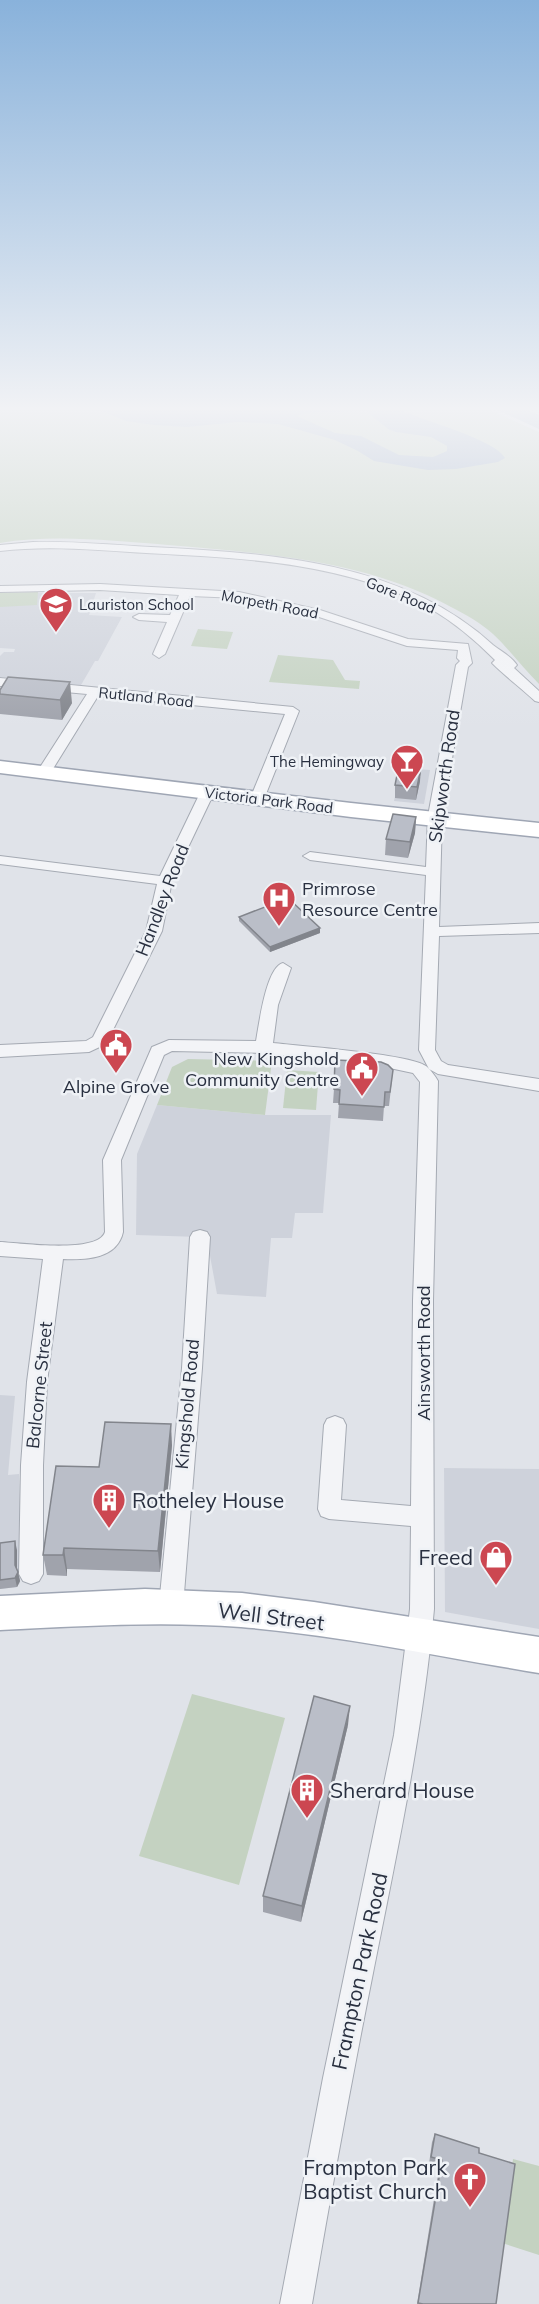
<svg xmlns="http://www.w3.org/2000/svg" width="539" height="2304" font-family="Mulish,sans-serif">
  <rect width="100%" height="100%" fill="#e0e3e9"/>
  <g fill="#ced2db">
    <polygon points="0,593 96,593 89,615 122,617 98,661 95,661 81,685 0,677 0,656 4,652 14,652 15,649 0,648"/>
    <polygon points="401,768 430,770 424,804 394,801"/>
    <polygon points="157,1105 265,1115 331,1115 323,1213 295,1213 292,1238 271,1238 266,1297 217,1294 206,1234 200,1237 136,1235 137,1154"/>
    <polygon points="0,1395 15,1396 8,1475 19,1474 21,1549 20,1583 17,1587 0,1589"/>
    <polygon points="444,1468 539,1469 539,1629 445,1612"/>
  </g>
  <g fill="#c4d2c1">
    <path d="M0,408H485L539,432V684C523,668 509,649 493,634C481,623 465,614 451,607C366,560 262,553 168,545C112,541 56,534 0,543Z"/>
    <polygon points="38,592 37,605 0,607 0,593"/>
    <polygon points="198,629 233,632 227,649 191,646"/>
    <polygon points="278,655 333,660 345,680 360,681 359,689 269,682"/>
    <polygon points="188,1059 272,1061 265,1115 157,1105 172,1067"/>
    <polygon points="287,1070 319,1072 316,1110 283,1108"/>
    <polygon points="192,1694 285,1718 239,1885 139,1856"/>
    <polygon points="513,2159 539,2166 539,2255 502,2243"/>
  </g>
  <g fill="#9baec8" fill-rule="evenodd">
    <path d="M83,408H395C418,419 495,439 505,458L498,462L456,469L428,470L374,461L358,451L335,440L278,424L238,422L187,427L154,425L126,421L104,412ZM366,411L388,429L396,432L431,437L447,446V451L433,457L399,455L361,436L335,433L297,416L305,413Z"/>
    <polygon points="493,408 523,408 539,415 539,429"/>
  </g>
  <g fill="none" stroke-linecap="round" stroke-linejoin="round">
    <defs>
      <g id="street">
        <path d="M33,542C73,541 112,545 151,547C269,553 402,561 493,645C502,652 511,656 517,665L514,668L539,691V702L535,701C521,688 505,676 492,663L495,660C476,641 455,623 431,609C346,562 241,558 146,553C97,550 49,545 0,551V545Z"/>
        <polygon points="100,584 239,592 320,610 408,639 468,644 472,663 468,667 442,816 439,927 539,923 539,933 439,936 435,1050 441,1061 448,1065 539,1079 539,1091 438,1074 429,1069 419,1050 426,875 310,860 303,856 310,852 426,867 428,816 456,665 460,661 457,658 458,650 407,646 313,615 239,598 190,596 165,654 159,658 153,654 167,622 139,620 133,617 139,614 170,615 179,595 100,590 0,592 0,586"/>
        <polygon points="0,678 293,707 299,711 264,799 257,803 250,799 285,714 98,696 51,772 44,776 37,772 87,694 0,686"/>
        <polygon points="207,789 214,793 172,881 162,931 106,1044 89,1052 0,1057 0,1045 86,1041 93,1037 146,931 157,884 0,864 0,856 160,876 200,793"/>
        <path d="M283,963L291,968L278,1005L273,1043C299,1046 410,1054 426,1066C431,1070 435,1076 438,1081L433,1301L434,1609C423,1732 397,1852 373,1973C351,2083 331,2193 312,2304H280L323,2078L394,1735L410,1609L411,1526L329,1519L321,1516L318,1509L324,1425L327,1419L335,1416L343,1419L346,1425L341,1500L411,1506L413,1301L420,1082L413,1073L385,1067L264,1053L172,1051L164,1055L121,1160L123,1232C117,1259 86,1260 63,1259L47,1382L43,1465V1574L39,1581L31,1584L23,1581L19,1574L21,1465L27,1382L43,1259L0,1256V1242C20,1243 98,1254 105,1232L103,1160L152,1047L169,1040L256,1041C259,1025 266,967 283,963Z"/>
        <polygon points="200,1230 207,1232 210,1237 202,1368 183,1606 179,1614 171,1617 163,1614 159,1606 182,1368 190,1237 193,1232"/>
      </g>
      <g id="primary">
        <polygon points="0,761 351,803 539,823 539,837 351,817 0,773"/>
        <path d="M145,1589L242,1593L314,1602L539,1637V1673C442,1657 339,1635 241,1627C161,1621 81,1626 0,1630V1596Z"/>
      </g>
    </defs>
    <use href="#street" stroke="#a5aab3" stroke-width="2"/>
    <use href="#primary" stroke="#9fa6b4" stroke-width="3"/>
    <use href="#street" fill="#f3f4f7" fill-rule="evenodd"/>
    <use href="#primary" fill="#fff" fill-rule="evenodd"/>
  </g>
  <g fill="#a0a3ac">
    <polygon points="8,677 72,703 62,720 0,714 0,690"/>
    <polygon points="420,781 416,800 395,798 395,785"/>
    <polygon points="416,817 415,833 408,858 385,855 386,839"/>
    <polygon points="239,917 320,928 320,933 270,952 239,921"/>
    <polygon points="393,1070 389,1106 384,1106 383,1121 338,1118 339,1103 333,1103 334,1089"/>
    <polygon points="172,1445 160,1572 67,1569 67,1576 47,1575 43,1555 99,1467"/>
    <polygon points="0,1543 17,1550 17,1569 20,1581 17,1587 0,1589"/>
    <polygon points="348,1725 301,1922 263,1912 263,1896"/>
    <polygon points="435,2134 479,2153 496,2304 417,2304 439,2168 429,2164 432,2142"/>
  </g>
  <g fill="#82858c">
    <polygon points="70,682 72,703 62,720 60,700"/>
    <polygon points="421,768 420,781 416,800 417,787"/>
    <polygon points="416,817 415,833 408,858 410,842"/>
    <polygon points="320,928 320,933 270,952 270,947"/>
    <polygon points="171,1424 172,1445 160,1572 158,1551"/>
    <polygon points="15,1541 17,1550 17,1574 15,1565"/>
    <polygon points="64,1548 67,1569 67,1576 63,1555"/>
    <polygon points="18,1572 20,1581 17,1587 15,1578"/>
    <polygon points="350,1706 348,1725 301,1922 302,1906"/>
  </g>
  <g fill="#babec8" stroke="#82858c" stroke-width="1.5">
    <polygon points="8,677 70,682 60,700 0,694 0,690"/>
    <polygon points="399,765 421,768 417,787 395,785"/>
    <polygon points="393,814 416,817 410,842 386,839"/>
    <polygon points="288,898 320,928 270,947 239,917"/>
    <polygon points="335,1060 381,1062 388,1065 393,1070 390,1092 385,1092 384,1107 339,1104 340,1090 334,1089"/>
    <polygon points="105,1422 171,1424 158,1551 64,1548 63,1555 43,1555 56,1466 99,1467"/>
    <polygon points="15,1541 15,1565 18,1572 15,1578 0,1580 0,1543"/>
    <polygon points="314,1696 350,1706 302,1906 263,1896"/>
    <polygon points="435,2134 479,2148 479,2153 515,2164 496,2304 423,2304 418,2303 442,2160 431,2157"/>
  </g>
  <linearGradient id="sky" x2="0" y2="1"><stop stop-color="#89b2db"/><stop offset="0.56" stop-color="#f1f2f5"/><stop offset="1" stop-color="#f1f2f5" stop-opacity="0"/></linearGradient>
  <rect width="539" height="730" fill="url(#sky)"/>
  <defs>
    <symbol id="school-pin" viewBox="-11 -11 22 30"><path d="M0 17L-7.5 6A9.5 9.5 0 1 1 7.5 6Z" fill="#cc4751" stroke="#eff2f6"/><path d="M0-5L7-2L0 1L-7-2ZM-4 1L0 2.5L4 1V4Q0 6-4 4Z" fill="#fff"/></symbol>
    <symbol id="bar-pin" viewBox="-11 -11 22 30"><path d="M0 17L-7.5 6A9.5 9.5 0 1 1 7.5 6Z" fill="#cc4751" stroke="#eff2f6"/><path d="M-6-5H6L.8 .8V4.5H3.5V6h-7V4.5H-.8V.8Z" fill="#fff"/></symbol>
    <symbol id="hospital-pin" viewBox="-11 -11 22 30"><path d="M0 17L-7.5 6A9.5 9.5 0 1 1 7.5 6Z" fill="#cc4751" stroke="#eff2f6"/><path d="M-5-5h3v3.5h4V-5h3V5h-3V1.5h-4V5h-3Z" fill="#fff"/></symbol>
    <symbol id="civic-pin" viewBox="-11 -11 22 30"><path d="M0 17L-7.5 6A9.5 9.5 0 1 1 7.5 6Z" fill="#cc4751" stroke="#eff2f6"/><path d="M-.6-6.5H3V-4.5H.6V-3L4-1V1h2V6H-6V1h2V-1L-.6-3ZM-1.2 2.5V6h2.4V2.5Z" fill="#fff"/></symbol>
    <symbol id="building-pin" viewBox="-11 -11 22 30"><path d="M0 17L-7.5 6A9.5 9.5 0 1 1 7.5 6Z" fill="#cc4751" stroke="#eff2f6"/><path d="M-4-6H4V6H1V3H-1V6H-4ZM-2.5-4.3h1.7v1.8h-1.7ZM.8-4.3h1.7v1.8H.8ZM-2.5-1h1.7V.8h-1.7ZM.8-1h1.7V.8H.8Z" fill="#fff"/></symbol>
    <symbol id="shop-pin" viewBox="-11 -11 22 30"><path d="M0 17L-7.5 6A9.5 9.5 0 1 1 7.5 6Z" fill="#cc4751" stroke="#eff2f6"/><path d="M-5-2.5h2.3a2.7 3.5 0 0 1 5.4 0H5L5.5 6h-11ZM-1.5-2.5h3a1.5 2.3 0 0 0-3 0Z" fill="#fff"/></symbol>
    <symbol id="church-pin" viewBox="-11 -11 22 30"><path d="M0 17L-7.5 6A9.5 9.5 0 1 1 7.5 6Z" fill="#cc4751" stroke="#eff2f6"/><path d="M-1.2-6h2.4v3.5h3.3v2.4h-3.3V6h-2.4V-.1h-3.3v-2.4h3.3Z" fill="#fff"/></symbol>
  </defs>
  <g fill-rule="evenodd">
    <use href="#school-pin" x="37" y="585" width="38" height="52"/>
    <use href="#bar-pin" x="388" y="742" width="38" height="52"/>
    <use href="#hospital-pin" x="260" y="879" width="38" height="52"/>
    <use href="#civic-pin" x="97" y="1026" width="38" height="52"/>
    <use href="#civic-pin" x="343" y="1049" width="38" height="52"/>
    <use href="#building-pin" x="90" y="1481" width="38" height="52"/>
    <use href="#shop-pin" x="477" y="1538" width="38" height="52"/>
    <use href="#building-pin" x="288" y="1771" width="38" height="52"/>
    <use href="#church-pin" x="451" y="2160" width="38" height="52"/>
  </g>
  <g text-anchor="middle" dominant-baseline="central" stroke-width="5" stroke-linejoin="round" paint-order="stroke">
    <g font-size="15" fill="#293040" stroke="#eff2f6">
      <text transform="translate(401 595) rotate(22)">Gore Road</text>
      <text transform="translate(270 604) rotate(11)">Morpeth Road</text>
      <text transform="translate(146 697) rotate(6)">Rutland Road</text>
      <text transform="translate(269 800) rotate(7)">Victoria Park Road</text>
    </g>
    <g font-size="15" fill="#293040" stroke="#eff2f6" text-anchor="start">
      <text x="79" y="604">Lauriston School</text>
      <text x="384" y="761" text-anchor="end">The Hemingway</text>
    </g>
    <g font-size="18" fill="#293040" stroke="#eff2f6">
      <text transform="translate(444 776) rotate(-82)">Skipworth Road</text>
      <text transform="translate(162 900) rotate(-69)">Handley Road</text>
      <text transform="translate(423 1353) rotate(-90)">Ainsworth Road</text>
      <text transform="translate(39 1385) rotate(-84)">Balcorne Street</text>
      <text transform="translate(187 1404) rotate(-85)">Kingshold Road</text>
    </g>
    <g font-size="18" fill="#293040" stroke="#eff2f6" text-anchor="start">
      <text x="302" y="888">Primrose<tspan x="302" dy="21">Resource Centre</tspan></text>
      <text x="339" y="1058" text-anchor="end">New Kingshold<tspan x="339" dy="21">Community Centre</tspan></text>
      <text x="116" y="1086" text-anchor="middle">Alpine Grove</text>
    </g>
    <g font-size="21" fill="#293040" stroke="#eff2f6" text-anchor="start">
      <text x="132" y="1500">Rotheley House</text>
      <text x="473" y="1557" text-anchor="end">Freed</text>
      <text x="330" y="1790">Sherard House</text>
      <text x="447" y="2167" text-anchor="end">Frampton Park<tspan x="447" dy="24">Baptist Church</tspan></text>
    </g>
    <g font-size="21" fill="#293040" stroke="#eff2f6">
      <text transform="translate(271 1616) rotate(7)">Well Street</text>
      <text transform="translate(359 1971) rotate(-78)">Frampton Park Road</text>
    </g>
  </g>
</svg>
